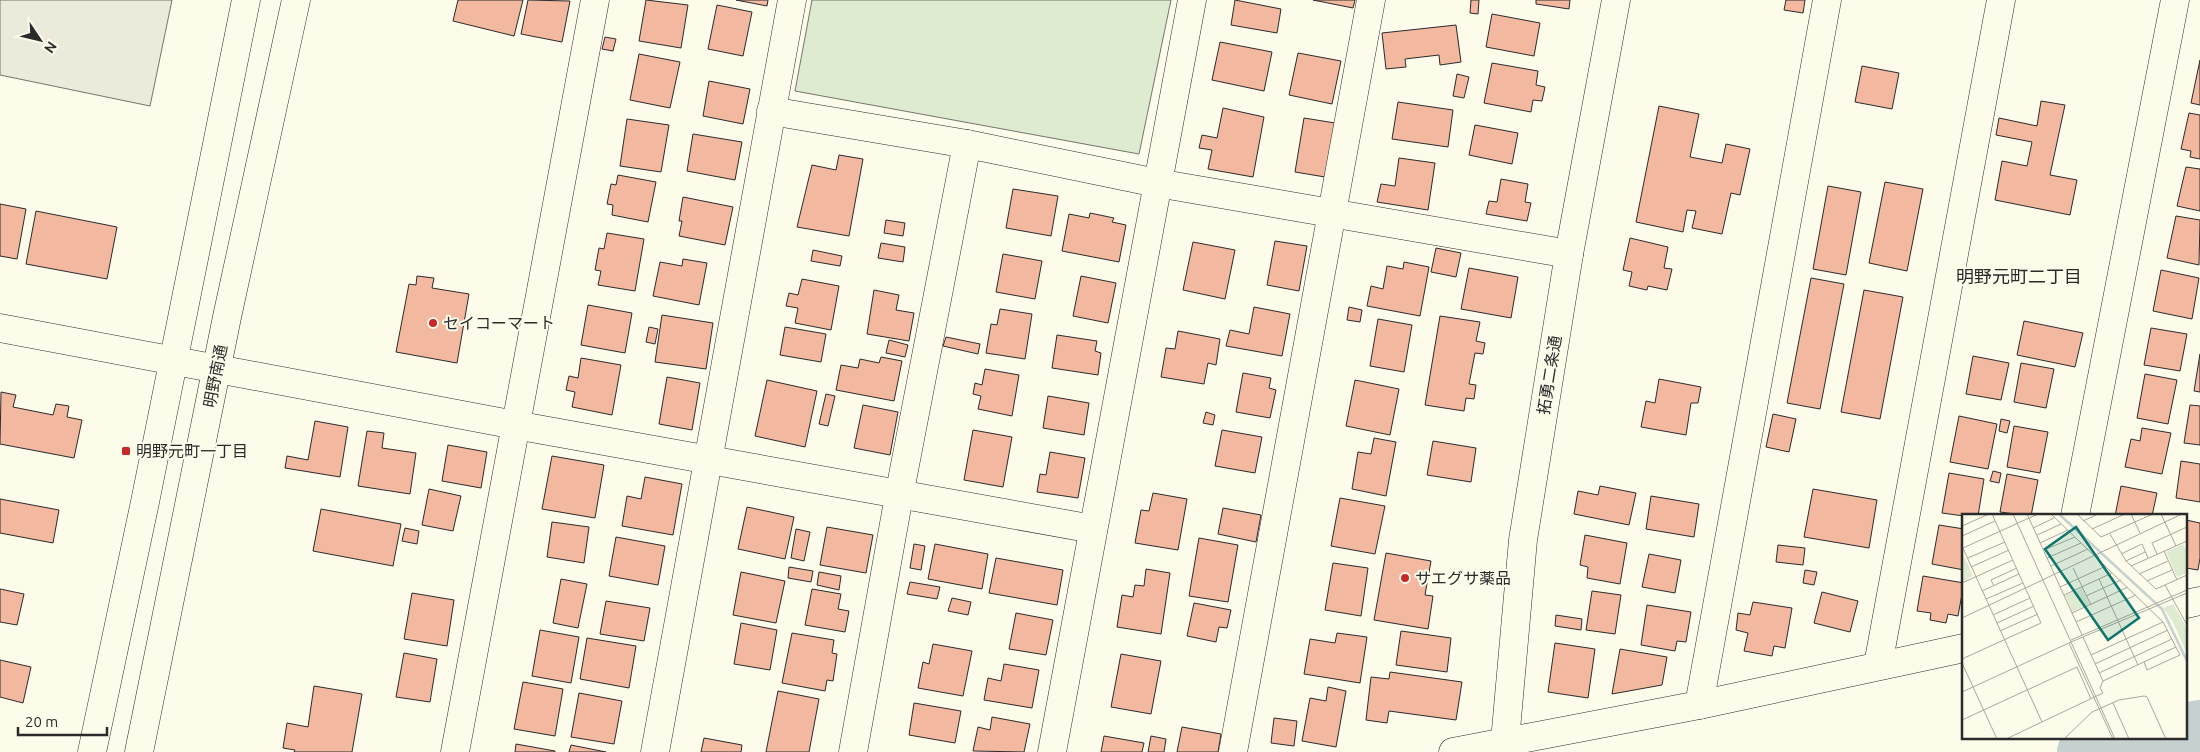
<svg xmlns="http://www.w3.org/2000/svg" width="2200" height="752" font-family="Ubuntu,'Noto Sans JP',sans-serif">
  <rect width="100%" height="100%" fill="#fdfbea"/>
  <polygon fill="#deebd1" stroke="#74746e" points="812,0 1171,0 1139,154 795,91"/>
  <polygon fill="#eceadb" stroke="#74746e" points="0,0 172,0 150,106 0,75"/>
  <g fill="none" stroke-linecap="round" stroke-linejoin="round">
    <g stroke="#c7d0d0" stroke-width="54">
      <polyline points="2186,730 2200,727"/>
      <polyline points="2084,752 2147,738"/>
    </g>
  </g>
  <g fill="#f2b8a0" stroke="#2b2b2b">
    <polygon points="458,0 523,0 514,36 453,21"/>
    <polygon points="528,0 570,1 562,42 521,34"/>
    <polygon points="646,0 688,5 681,48 639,41"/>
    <polygon points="736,0 768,0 767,6"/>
    <polygon points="1235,0 1281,9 1277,33 1231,25"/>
    <polygon points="1313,0 1355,0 1353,8"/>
    <polygon points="1471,0 1479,0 1478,14 1470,13"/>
    <polygon points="1536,0 1570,0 1569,9 1536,4"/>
    <polygon points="1786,0 1805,0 1803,13 1784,10"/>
    <polygon points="717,5 752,12 743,56 708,49"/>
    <polygon points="1492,14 1540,23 1534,56 1486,47"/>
    <polygon points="1456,25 1461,62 1440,65 1439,55 1405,59 1406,67 1386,69 1382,33"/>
    <polygon points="605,37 616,39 613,51 602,49"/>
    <polygon points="1220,42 1272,52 1264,91 1212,80"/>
    <polygon points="1298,53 1341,61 1332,104 1289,95"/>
    <polygon points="639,54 680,62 670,108 630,100"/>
    <polygon points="2200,60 2200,105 2191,103"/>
    <polygon points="1492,63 1538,71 1536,85 1545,87 1542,101 1533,100 1531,112 1484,103"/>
    <polygon points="1862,66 1899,73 1892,109 1855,102"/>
    <polygon points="1457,74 1469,77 1464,98 1453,96"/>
    <polygon points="709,81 750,89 743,124 703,116"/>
    <polygon points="2041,101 2065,105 2050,175 2077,180 2070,215 1995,200 2002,161 2027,166 2032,142 1996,135 1999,118 2037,126"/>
    <polygon points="1398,102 1453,110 1448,147 1392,139"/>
    <polygon points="1659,106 1699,114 1690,157 1722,163 1726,144 1750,149 1740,195 1731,193 1722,234 1692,228 1696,211 1687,210 1683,232 1636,222"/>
    <polygon points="1223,108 1264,117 1253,177 1208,169 1212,150 1199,148 1202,135 1217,138"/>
    <polygon points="2189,113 2200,115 2200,159 2190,157 2191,151 2181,149"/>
    <polygon points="1304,118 1335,123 1325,177 1295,172"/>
    <polygon points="627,119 669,125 661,172 620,166"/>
    <polygon points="1475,125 1518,133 1512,164 1469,155"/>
    <polygon points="693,134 742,142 735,180 687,171"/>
    <polygon points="839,155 863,159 849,236 797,227 812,165 836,170"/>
    <polygon points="1399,158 1435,163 1428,210 1377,202 1381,184 1395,186"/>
    <polygon points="2186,167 2200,169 2200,211 2177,206"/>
    <polygon points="618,175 656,182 648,222 612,215 613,205 607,204 611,184 616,185"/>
    <polygon points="1501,179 1528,184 1525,202 1531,203 1527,221 1486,214 1489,201 1497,202"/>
    <polygon points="1885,182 1923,189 1907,271 1869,263"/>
    <polygon points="1828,186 1861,192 1846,275 1813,269"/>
    <polygon points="1013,189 1058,196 1051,236 1006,228"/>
    <polygon points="683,197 733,207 725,245 679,236 682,221 679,221"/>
    <polygon points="0,204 26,209 17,259 0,256"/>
    <polygon points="36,211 117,227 107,279 26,264"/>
    <polygon points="1090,213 1114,218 1112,222 1126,225 1119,262 1062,251 1069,214 1089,218"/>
    <polygon points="2176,216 2200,220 2199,265 2167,258"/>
    <polygon points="886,220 905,223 903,236 884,233"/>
    <polygon points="607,233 644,239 635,291 598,285 601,271 595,270 599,248 604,249"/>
    <polygon points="1630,238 1668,247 1664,268 1672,269 1667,290 1648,286 1647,290 1629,286 1632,272 1623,270"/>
    <polygon points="1275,241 1307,246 1299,291 1267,285"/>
    <polygon points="1193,242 1235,250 1225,299 1183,290"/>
    <polygon points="881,243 905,247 903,262 878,258"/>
    <polygon points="1436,248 1461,253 1456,277 1431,272"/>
    <polygon points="813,250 842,256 840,266 811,261"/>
    <polygon points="1003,254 1042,261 1035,299 996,292"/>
    <polygon points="683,259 707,263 699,305 653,296 660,262 682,266"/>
    <polygon points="1404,262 1429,267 1420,316 1367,306 1371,286 1383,289 1387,266 1403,269"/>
    <polygon points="1469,268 1518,277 1511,318 1461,309"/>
    <polygon points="2161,270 2199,278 2192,319 2153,311"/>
    <polygon points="417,276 434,278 432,288 469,294 457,363 396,352 409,284 416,285"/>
    <polygon points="1081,276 1116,283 1108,323 1073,316"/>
    <polygon points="1811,278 1844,284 1820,409 1787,403"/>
    <polygon points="802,279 839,286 831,330 795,323 798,308 786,306 789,293 798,295"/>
    <polygon points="874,290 899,295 896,310 914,313 909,341 867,334"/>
    <polygon points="1864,290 1903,297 1880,419 1841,412"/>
    <polygon points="588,305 632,313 625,353 581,345"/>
    <polygon points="1254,307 1290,314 1282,356 1226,346 1230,330 1249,334"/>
    <polygon points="1349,307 1362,310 1360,322 1347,320"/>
    <polygon points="1000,309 1032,314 1025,359 986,353 991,324 997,325"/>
    <polygon points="662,315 713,323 706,369 655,362"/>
    <polygon points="1440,316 1480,322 1476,341 1485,343 1483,354 1475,353 1469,384 1476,385 1474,399 1466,398 1464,411 1425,405"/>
    <polygon points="1378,319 1412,325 1404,372 1370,366"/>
    <polygon points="2024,321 2083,333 2075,367 2017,355"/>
    <polygon points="649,327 658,329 655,344 646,342"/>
    <polygon points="785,327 826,334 821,362 780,355"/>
    <polygon points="2151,328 2187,334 2180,371 2144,365"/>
    <polygon points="1178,331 1220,339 1216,365 1208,363 1204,384 1161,377 1166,348 1175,349"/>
    <polygon points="1057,335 1097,341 1095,351 1101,353 1098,375 1052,368"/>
    <polygon points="946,337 980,344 978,354 943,346"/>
    <polygon points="889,340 908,345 905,357 886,353"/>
    <polygon points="2200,354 2200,392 2194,391"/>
    <polygon points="1973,356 2009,363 2001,400 1966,394"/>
    <polygon points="881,357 902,361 894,401 836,390 841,365 858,368 860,359 879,363"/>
    <polygon points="581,358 621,365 612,415 572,407 575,392 566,390 569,376 578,378"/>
    <polygon points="2021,363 2054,369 2046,408 2014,402"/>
    <polygon points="985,369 1019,375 1012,416 978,409 981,396 973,394 975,383 982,385"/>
    <polygon points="1243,373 1271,378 1269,388 1276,390 1270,418 1236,412"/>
    <polygon points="2145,374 2177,380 2168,424 2137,418"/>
    <polygon points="667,377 700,383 692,430 659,424"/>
    <polygon points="1659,379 1701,387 1698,403 1691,403 1686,435 1641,427 1646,401 1655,403"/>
    <polygon points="767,380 817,391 805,447 755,436"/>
    <polygon points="1355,380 1399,389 1390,435 1346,426"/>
    <polygon points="1,392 16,395 13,407 53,415 56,404 69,406 67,417 82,420 74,458 0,444"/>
    <polygon points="826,394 835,396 828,426 819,424"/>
    <polygon points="1048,396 1089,403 1084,435 1043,428"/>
    <polygon points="863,405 898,412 890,455 854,448"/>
    <polygon points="2190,405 2200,406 2200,445 2184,443"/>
    <polygon points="1206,412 1215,415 1213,425 1203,423"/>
    <polygon points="1773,414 1796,419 1789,452 1766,447"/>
    <polygon points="1959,416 1997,424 1988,469 1950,462"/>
    <polygon points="2001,419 2010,421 2007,433 1999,431"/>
    <polygon points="315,421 348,427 340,477 285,468 287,456 308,460"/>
    <polygon points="2014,426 2048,432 2040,473 2007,467"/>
    <polygon points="2142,428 2171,433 2162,474 2125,467 2131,439 2140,441"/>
    <polygon points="973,430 1012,437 1003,487 964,480"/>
    <polygon points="1222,430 1262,437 1255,473 1215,466"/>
    <polygon points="367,431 384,433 382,448 416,453 410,494 358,486"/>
    <polygon points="1374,438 1396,442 1386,496 1352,489 1358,452 1371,454"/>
    <polygon points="1433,441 1476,448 1471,482 1427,475"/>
    <polygon points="448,445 487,452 481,488 442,481"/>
    <polygon points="1050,452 1085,458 1078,498 1037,492 1040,474 1046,475"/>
    <polygon points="552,456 604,465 595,518 542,509"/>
    <polygon points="2181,461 2200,464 2200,502 2176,498"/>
    <polygon points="1993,471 2001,473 1999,483 1990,481"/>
    <polygon points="1949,473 1984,479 1978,516 1964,516 1942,513"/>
    <polygon points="2007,474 2038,480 2031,516 2000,512"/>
    <polygon points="645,477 682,484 673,535 622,526 627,496 641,499"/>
    <polygon points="1600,486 1636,493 1629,525 1574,514 1578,491 1598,495"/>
    <polygon points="2121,486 2157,493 2152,516 2115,516"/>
    <polygon points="429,489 461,496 453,531 422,525"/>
    <polygon points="1813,489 1877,500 1869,548 1804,537"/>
    <polygon points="1153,493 1187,499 1178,550 1135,543 1141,510 1149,511"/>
    <polygon points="1651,496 1699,504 1694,537 1646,529"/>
    <polygon points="1340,498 1385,506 1375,554 1331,546"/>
    <polygon points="0,499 59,510 53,543 0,533"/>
    <polygon points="747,507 794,517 785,559 738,549"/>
    <polygon points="1223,508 1261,515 1256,542 1218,534"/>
    <polygon points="321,509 401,524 393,566 313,551"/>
    <polygon points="2186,520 2200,523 2200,558 2198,570 2186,568"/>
    <polygon points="552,522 589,527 584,563 547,557"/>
    <polygon points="1939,525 1964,529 1964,570 1932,564"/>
    <polygon points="827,527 873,535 866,573 820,565"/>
    <polygon points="405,528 419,531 417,544 402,541"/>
    <polygon points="796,529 810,532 804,561 791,558"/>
    <polygon points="1585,535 1627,543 1620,584 1587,578 1588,567 1580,565"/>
    <polygon points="616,537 665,546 658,585 609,576"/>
    <polygon points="1199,538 1238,545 1228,602 1189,596"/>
    <polygon points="914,544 925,546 921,570 910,568"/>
    <polygon points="935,544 988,554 982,589 928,579"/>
    <polygon points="1778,545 1805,548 1803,565 1776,562"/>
    <polygon points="1386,553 1431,561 1425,595 1433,596 1428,629 1374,620"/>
    <polygon points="1649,554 1681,560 1675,593 1642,587"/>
    <polygon points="996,558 1063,570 1057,605 989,593"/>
    <polygon points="1333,563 1368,568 1361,616 1325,610"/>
    <polygon points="789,567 813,571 811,582 788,578"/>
    <polygon points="1146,569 1170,573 1161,634 1117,627 1122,595 1133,597 1135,585 1144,586"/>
    <polygon points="1805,570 1817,572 1814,585 1803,583"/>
    <polygon points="741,572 785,581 776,623 733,615"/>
    <polygon points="819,572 841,576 839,590 817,585"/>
    <polygon points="1923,576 1964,583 1958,616 1948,614 1946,623 1930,620 1931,613 1917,611"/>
    <polygon points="561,579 587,584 578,628 553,623"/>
    <polygon points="910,582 940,587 937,599 907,594"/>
    <polygon points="0,589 24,594 17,625 0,622"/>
    <polygon points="812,589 841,594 838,609 849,611 845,632 805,625"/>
    <polygon points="1592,591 1621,595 1615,634 1586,630"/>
    <polygon points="1822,592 1858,601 1850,632 1814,623"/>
    <polygon points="412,593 454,600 447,646 404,639"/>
    <polygon points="952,598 971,602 968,615 948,611"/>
    <polygon points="606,601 650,608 644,641 600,634"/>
    <polygon points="1753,602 1792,608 1785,648 1774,646 1772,656 1744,651 1748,633 1736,630 1738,613 1750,615"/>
    <polygon points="1194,603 1231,610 1227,628 1219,627 1216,642 1187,636"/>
    <polygon points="1647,605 1691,612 1686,642 1677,641 1675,651 1641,645"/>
    <polygon points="1016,613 1053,620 1046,655 1009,649"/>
    <polygon points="1556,615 1582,619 1581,630 1555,626"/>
    <polygon points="741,623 777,630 770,670 734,664"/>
    <polygon points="540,630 579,637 571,683 532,676"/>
    <polygon points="1401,631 1451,638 1447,672 1396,665"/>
    <polygon points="792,633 834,640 832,653 837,654 833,681 827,680 825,691 782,683"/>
    <polygon points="1337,633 1367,637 1360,683 1304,674 1310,639 1335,643"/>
    <polygon points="587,638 636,646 629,688 580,679"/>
    <polygon points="1555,643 1595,649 1588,698 1548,692"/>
    <polygon points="933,644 972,651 963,696 918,688 923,662 929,664"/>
    <polygon points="1620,649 1667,657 1662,685 1612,694"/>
    <polygon points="404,653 437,659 430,702 396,697"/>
    <polygon points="1121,654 1161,661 1151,714 1111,707"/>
    <polygon points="0,660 31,667 23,703 0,697"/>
    <polygon points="1004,664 1039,670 1032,708 984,700 988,678 1001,681"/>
    <polygon points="1390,672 1462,682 1456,720 1389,711 1387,723 1366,720 1371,677 1389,679"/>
    <polygon points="523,682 563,689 555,736 514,729"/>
    <polygon points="314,686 362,694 352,752 294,752 295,750 283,748 287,723 308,727"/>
    <polygon points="1328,687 1346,691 1336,747 1302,741 1310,698 1326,701"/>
    <polygon points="778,691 819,699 809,752 766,752"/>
    <polygon points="579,693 622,701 614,744 571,737"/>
    <polygon points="914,703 961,711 955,743 909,735"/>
    <polygon points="992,717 1030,724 1024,752 973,751 978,727 990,730"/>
    <polygon points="1274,718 1297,721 1294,746 1271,743"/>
    <polygon points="1182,727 1221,734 1218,752 1177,752"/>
    <polygon points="1104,736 1144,743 1142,752 1101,752"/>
    <polygon points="1151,736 1166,739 1164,752 1148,752"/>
    <polygon points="704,738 742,745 741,752 701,752"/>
    <polygon points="516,744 555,751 555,752 515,752"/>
    <polygon points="571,745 606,752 569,752"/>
  </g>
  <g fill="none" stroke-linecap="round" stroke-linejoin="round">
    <defs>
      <g id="minor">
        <polyline points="771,111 967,144 1157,183 1569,254"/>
        <polyline points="0,328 515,425 1093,529"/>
        <polyline points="2075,516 2175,0"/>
        <polyline points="2186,604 2200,601"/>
        <polyline points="1878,665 2001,0"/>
        <polyline points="1699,705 1827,0"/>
        <polyline points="92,752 145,502 246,0"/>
        <polyline points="139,752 227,317 296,0"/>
        <polyline points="455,752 595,0"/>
        <polyline points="655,752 792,0"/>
        <polyline points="853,752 899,496 967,144"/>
        <polyline points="1052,752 1192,0"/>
        <polyline points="1233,752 1371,0"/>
        <polyline points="1453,752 1699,705 1964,648"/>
        <polyline points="1504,752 1523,540 1569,254 1616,0"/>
      </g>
    </defs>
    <use href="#minor" stroke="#2b2b2b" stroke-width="29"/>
    <use href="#minor" stroke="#fdfbea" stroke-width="28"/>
  </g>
  <g fill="#c62828" stroke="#fdfbea" stroke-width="2">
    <circle cx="433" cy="323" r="5"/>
    <rect x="121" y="446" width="10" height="10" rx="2.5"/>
    <circle cx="1405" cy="578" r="5"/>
  </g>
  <g text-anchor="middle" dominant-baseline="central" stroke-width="4" stroke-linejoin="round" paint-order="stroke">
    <g font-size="16" fill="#2b2b2b" stroke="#fdfbea" text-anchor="start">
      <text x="443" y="323">セイコーマート</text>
      <text x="136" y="451">明野元町一丁目</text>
      <text x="1415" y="578">サエグサ薬品</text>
    </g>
    <g font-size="16" fill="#2b2b2b" stroke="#fdfbea">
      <text transform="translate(1549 375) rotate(-81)">拓勇二条通</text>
      <text transform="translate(215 376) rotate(-79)">明野南通</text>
    </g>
    <g font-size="18" fill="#2b2b2b" stroke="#fdfbea">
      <text x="2019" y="276">明野元町二丁目</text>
    </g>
  </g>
  <g transform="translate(1962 514)">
    <rect width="225" height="225" fill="#fdfbea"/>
    <path d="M221,30L225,38V59L215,63L204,38ZM0,38L11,62L0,68ZM120,74L127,90L110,98L103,81ZM211,90L225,114V140L210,106L201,94Z" fill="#deebd1"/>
    <path fill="none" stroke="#c7d0d0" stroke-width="2.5" d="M97,0L200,95L225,147"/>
    <path fill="none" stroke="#a9a89e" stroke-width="1" d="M65,0L120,121M89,0L201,108L218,141L185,156L182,148M115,0L139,23L191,0M169,0L178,19M199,0L214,32M121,7L136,0M0,12L27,0M71,14L92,4M130,15L163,0M148,20L164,47L194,75L225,61M75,21L99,10M0,22L33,7M78,29L106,16M0,32L80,208M1,34L76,0M82,36L113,23M202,37L215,66M159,40L180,30L186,44M195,40L190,29L225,13M6,44L43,28M85,44L119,29M164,47L183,38M89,52L126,35M169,52L225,27M9,53L47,36M111,54L129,91M177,60L206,47M137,65L176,151M185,67L210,56M0,69L51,46M203,71L225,111M32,72L29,66L55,54M98,73L144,52M20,77L57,60M102,81L150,59M124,82L159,66M24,85L61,69M110,99L166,73M31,101L68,84M0,104L220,0M114,108L174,81M35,109L72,92M38,117L76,100M109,126L225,76M107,129L151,225M129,141L201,108M0,145L79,109L30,0M0,149L35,225M133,150L206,116M137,159L210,125M141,167L214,133M0,178L109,128L51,0M151,189L167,225M0,206L115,153L129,185M44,225L141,179L138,174L141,167L121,123M102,225L130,198L157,186L182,182L185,183L204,225M153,225L109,128L225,79"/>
    <path fill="#0f766e" fill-opacity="0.15" stroke="#0f766e" stroke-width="2.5" d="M114,13L177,104L146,126L83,35Z"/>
    <rect width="225" height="225" fill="none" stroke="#2b2b2b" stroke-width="2.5"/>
  </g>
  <g transform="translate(40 40) rotate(125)" stroke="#fdfbea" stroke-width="4" paint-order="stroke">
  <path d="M0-4L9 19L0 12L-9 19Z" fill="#2b2b2b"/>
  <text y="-8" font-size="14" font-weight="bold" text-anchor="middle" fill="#2b2b2b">N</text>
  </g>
  <path d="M18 727v8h89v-8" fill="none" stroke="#2b2b2b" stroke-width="2.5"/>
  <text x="25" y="727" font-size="15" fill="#2b2b2b" stroke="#fdfbea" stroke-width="4" paint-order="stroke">20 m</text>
</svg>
